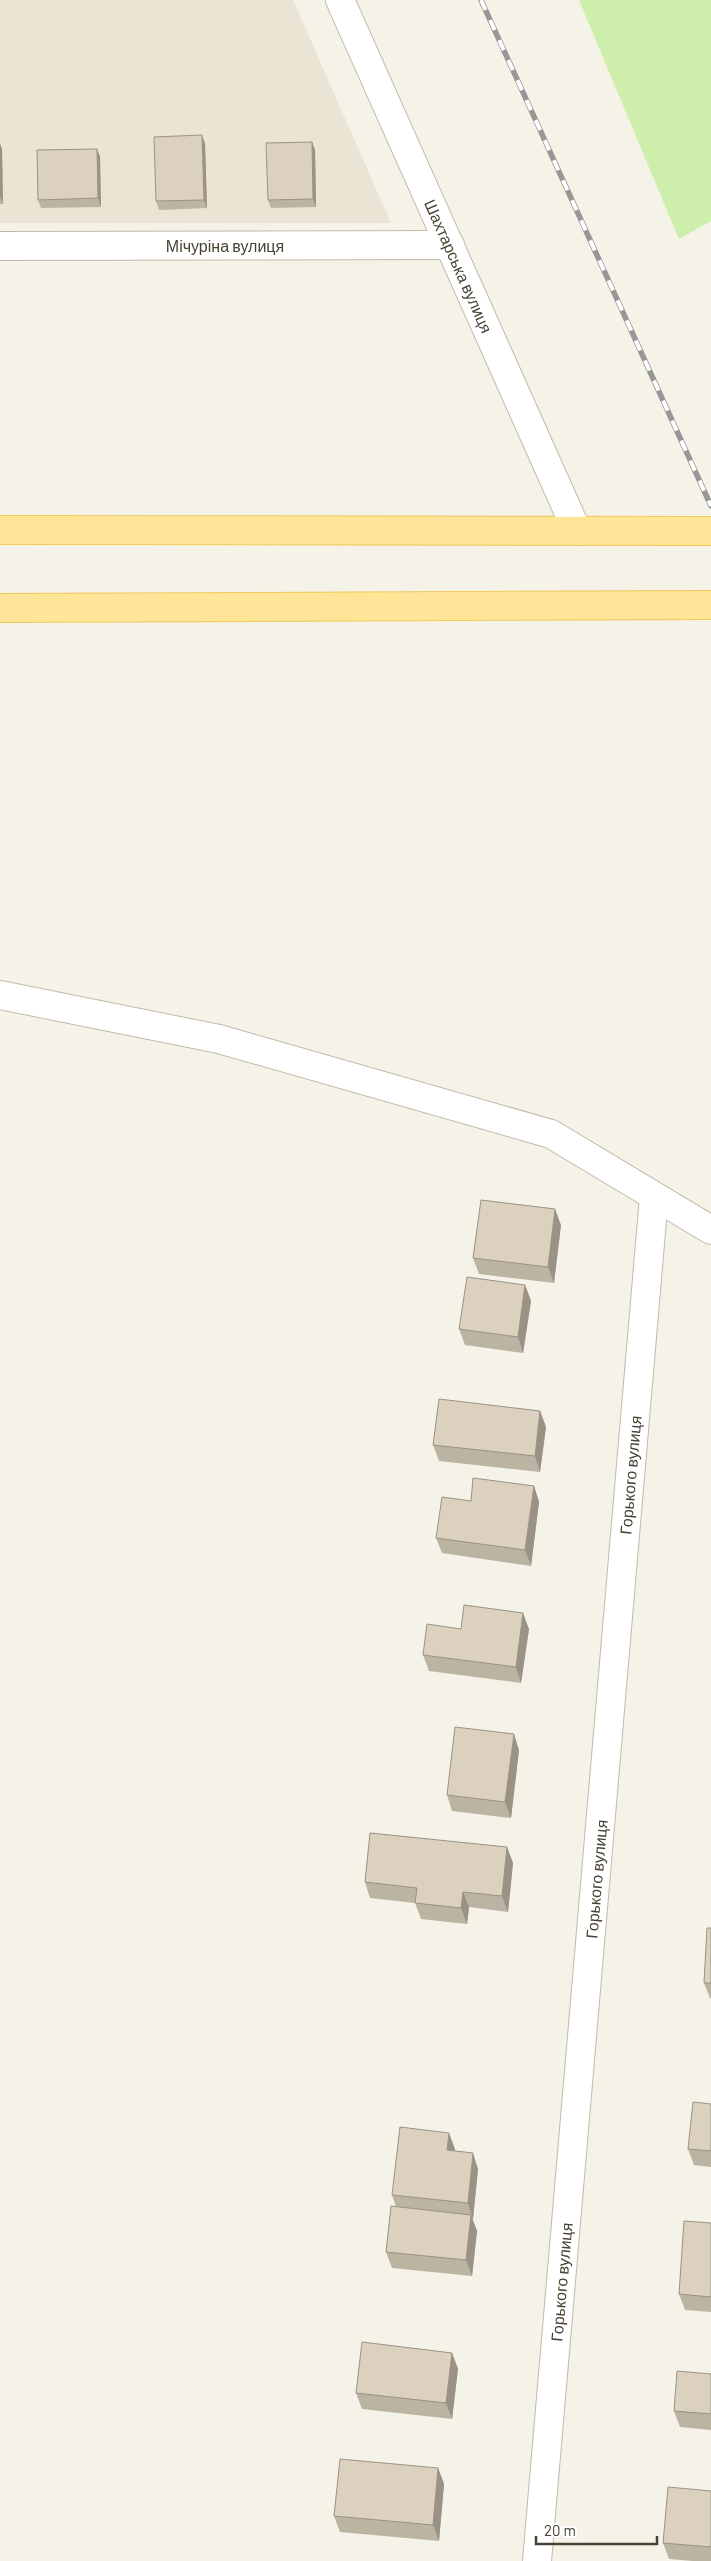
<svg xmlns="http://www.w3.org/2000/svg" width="711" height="2561" font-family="Barlow,sans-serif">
  <rect width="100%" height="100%" fill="#f5f2e7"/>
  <polygon fill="#eae4d5" points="0,0 293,0 391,223 0,223"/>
  <polygon fill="#ceeeac" points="579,0 711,0 711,221 679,239"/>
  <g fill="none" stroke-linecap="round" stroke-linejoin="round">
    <defs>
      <g id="minor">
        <polyline points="340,0 577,531"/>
        <polyline points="0,246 450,245"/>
        <polyline points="0,995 219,1039 551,1134 711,1230"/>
        <polyline points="537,2561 654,1197"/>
      </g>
      <g id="major">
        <polyline points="0,530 711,531"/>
        <polyline points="0,608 711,605"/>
      </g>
    </defs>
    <use href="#minor" stroke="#c2baa9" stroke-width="30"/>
    <use href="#major" stroke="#f0c85b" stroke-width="30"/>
    <use href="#minor" stroke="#fff" stroke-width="28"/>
    <use href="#major" stroke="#ffe597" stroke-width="28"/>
    <defs>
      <polyline id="rail" points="481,0 711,506"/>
    </defs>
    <use href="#rail" stroke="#979797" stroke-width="5.5"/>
    <use href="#rail" stroke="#fff" stroke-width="4" stroke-dasharray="11" stroke-linecap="butt"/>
  </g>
  <g fill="#bcb4a3">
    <polygon points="202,135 205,144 207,208 159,210 156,201"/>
    <polygon points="312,142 315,150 316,207 271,208 268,200"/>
    <polygon points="0,144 2,149 3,204 0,204"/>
    <polygon points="97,149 100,157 101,207 41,208 38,200"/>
    <polygon points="561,1225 554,1283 479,1274 473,1258"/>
    <polygon points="525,1285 531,1301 523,1353 465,1345 459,1329"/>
    <polygon points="540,1411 546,1427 540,1472 439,1461 433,1445"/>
    <polygon points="534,1486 539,1502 531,1566 442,1553 436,1538 471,1501"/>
    <polygon points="461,1629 529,1629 521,1683 429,1671 423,1655"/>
    <polygon points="519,1750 511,1818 452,1811 447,1795"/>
    <polygon points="507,1847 513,1863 508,1912 469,1907 467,1924 421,1919 415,1903 370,1898 365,1882"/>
    <polygon points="711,1928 711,1998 710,1998 704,1983"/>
    <polygon points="711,2104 711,2167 694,2165 688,2149"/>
    <polygon points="455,2149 455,2151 478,2169 473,2219 472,2219 477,2231 472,2276 392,2268 386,2252 396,2207 392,2195"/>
    <polygon points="711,2223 711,2312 685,2310 679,2294"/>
    <polygon points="452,2353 458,2369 452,2419 362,2409 356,2393"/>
    <polygon points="711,2374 711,2430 680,2427 674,2411"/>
    <polygon points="438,2468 444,2484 439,2541 340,2532 334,2516"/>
    <polygon points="711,2491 711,2561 693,2561 669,2559 663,2543"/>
  </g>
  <g fill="#999285">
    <polygon points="202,135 205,144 207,208 204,200"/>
    <polygon points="312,142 315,150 316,207 313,199"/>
    <polygon points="0,144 2,149 3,204 0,196"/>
    <polygon points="97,149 100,157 101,207 98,198"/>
    <polygon points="555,1209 561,1225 554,1283 548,1267"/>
    <polygon points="525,1285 531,1301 523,1353 518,1337"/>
    <polygon points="540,1411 546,1427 540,1472 535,1456"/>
    <polygon points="534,1486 539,1502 531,1566 525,1550"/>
    <polygon points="523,1613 529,1629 521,1683 516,1667"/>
    <polygon points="514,1734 519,1750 511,1818 505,1802"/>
    <polygon points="507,1847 513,1863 508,1912 502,1896"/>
    <polygon points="463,1892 469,1907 467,1924 461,1908"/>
    <polygon points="449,2133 455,2149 453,2166 447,2150"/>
    <polygon points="473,2153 478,2169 473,2219 468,2203"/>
    <polygon points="471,2215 477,2231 472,2276 466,2260"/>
    <polygon points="452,2353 458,2369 452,2419 446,2403"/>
    <polygon points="438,2468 444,2484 439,2541 433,2525"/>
  </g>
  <g fill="#dbd1be" stroke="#999285">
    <polygon points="202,135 204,200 156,201 154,137"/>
    <polygon points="312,142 313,199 268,200 266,143"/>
    <polygon points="97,149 98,198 38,200 37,150"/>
    <polygon points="481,1200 555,1209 548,1267 473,1258"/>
    <polygon points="467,1277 525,1285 518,1337 459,1329"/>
    <polygon points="439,1399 540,1411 535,1456 433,1445"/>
    <polygon points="473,1478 534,1486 525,1550 436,1538 442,1497 471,1501"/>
    <polygon points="464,1605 523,1613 516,1667 423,1655 427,1624 461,1629"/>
    <polygon points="455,1727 514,1734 505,1802 447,1795"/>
    <polygon points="370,1833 507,1847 502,1896 463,1892 461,1908 415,1903 417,1888 365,1882"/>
    <polygon points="707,1928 711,1928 711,1983 704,1983"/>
    <polygon points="693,2102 711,2104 711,2151 688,2149"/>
    <polygon points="400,2127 449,2133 447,2150 473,2153 468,2203 392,2195"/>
    <polygon points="391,2206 471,2215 466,2260 386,2252"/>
    <polygon points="684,2221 711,2223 711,2297 679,2294"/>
    <polygon points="362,2342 452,2353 446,2403 356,2393"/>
    <polygon points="677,2371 711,2374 711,2414 674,2411"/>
    <polygon points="340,2459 438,2468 433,2525 334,2516"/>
    <polygon points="668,2487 711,2491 711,2547 663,2543"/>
  </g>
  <g text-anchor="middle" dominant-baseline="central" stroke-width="4" stroke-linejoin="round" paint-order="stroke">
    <g font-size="16" fill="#494235" stroke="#fff">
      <text x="225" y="245">Мічуріна вулиця</text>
      <text transform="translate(459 266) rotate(66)">Шахтарська вулиця</text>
      <text transform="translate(630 1475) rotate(-85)">Горького вулиця</text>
      <text transform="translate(596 1879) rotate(-85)">Горького вулиця</text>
      <text transform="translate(561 2282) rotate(-85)">Горького вулиця</text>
    </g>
  </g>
  <path d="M536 2536v8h121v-8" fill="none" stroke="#494235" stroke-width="2.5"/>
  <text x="544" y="2536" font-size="15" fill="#494235" stroke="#ffffff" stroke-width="4" paint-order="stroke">20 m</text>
</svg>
